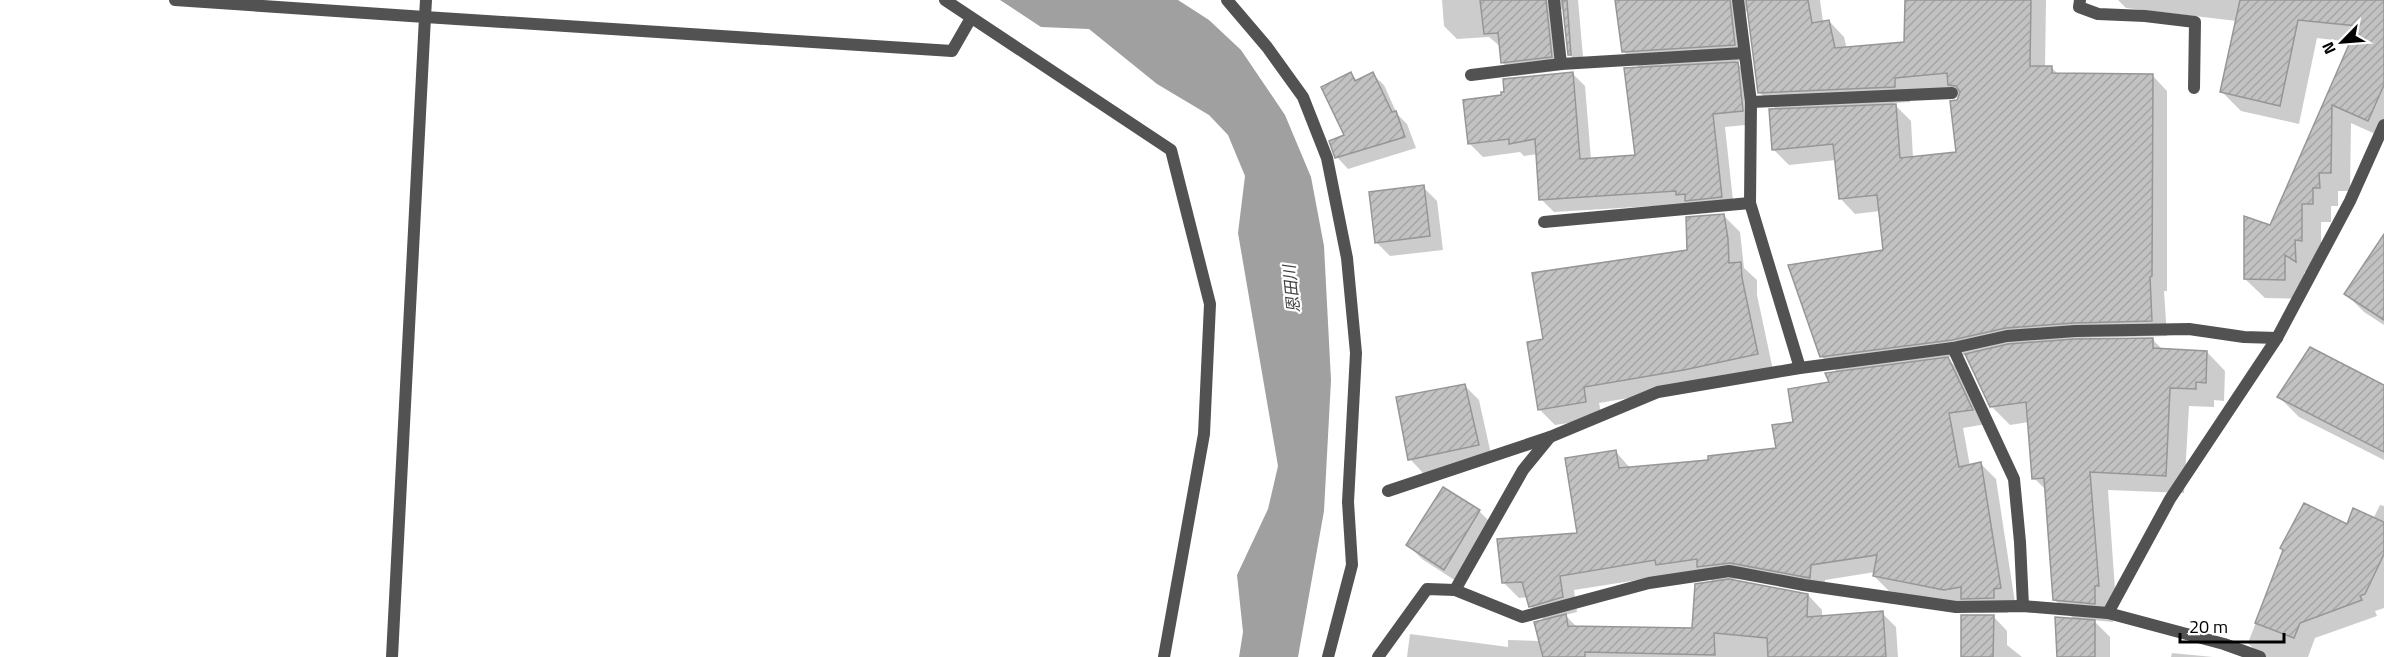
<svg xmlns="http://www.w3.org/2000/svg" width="2384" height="657" font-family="'Titillium Web','Noto Sans JP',sans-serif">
  <defs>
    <pattern id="building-hatch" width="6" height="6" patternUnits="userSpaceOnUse" patternTransform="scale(1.5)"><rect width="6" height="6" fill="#c2c2c2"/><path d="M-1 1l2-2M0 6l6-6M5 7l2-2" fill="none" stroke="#a5a5a5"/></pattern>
  </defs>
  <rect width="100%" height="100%" fill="#fff"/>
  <polygon fill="#a0a0a0" points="1000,0 1178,0 1209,20 1241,50 1285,115 1311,177 1324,246 1331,380 1324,511 1298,657 1239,657 1243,632 1237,575 1268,509 1278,466 1238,233 1245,176 1228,135 1209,115 1157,84 1089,29 1041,27"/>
  <g fill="#0003" fill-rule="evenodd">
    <polygon points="1442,0 1578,0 1584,68 1570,55 1564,6 1558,14 1564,70 1515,76 1502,62 1501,47 1489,37 1457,39 1444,26"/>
    <path d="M1617,0H1820L1823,22L1829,21L1844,37L1847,49L1905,43L1906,0H2046L2045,68H2052L2058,74L2152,75L2167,91V291H2164L2167,336L2083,338V341L2152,339L2163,350L2207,352L2225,371L2224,401L2214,400V407L2189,406L2184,493L2108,490L2116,604H2113V622L2093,620L2110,637V657H2059L2075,620L2055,600L2047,491L2034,478L2029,422L2010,425L1991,406L1967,355L1946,357L1963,374L1986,424L1963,428L1970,466L1981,464L1996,479L2015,603L2008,604V613H1977L1967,603L1960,604L1889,591L1874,576L1875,572L1825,580L1824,592L1746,577L1727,580L1808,595L1822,610V618L1882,613L1896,627L1898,657H1407L1410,634L1508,647V640L1540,641L1545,621L1530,606L1528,597L1519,598L1504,583L1579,534L1616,452L1631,469L1710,462L1778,449L1795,423L1838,373L1821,356L1884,251L1880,211L1855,214L1840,198L1836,160L1789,165L1773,149L1778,111L1760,93L1749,6L1744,16L1750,60L1735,61L1750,76L1755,124L1725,127L1734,210L1687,204L1554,212L1541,199L1538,154L1524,156L1520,152L1483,157L1470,144L1503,96L1572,73L1585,86L1591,159L1637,156L1641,69L1623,51ZM1954,89L1960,95L1958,101L1957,153L1913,158L1911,121L1893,103L1910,102L1909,93ZM1669,575H1706L1714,583L1693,629L1578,628L1565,615L1577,612L1574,590Z"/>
    <polygon points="2118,0 2384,0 2384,138 2351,123 2350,191 2338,191 2338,206 2331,206 2331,222 2321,222 2321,259 2315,279 2304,272 2304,299 2265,298 2245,279 2271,226 2351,42 2317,38 2299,124 2241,111 2222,92 2237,21 2126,8"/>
    <polygon points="1351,74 1358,81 1372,74 1384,85 1397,114 1407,124 1416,148 1348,169 1337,157 1346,135"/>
    <polygon points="1423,187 1437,201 1443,250 1390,256 1376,242"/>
    <polygon points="1723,215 1740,232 1744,268 1757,280 1757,295 1773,370 1701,386 1599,403 1602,418 1555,425 1539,409 1545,340 1689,251"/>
    <polygon points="2384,241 2384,325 2364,312 2346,294"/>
    <polygon points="1465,386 1479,400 1492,459 1424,474 1410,459"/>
    <polygon points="2384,386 2384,460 2299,417 2279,397"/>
    <polygon points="2380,505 2384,506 2384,608 2375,611 2377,616 2315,638 2308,657 2262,657 2248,643 2284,550 2347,526 2373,519"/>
    <polygon points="1479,511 1493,525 1459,583 1422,559 1408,545"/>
    <polygon points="1993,616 2007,631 2007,645 2022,657 1962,657"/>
    <polygon points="2172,653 2213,657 2171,657"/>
  </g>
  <g fill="url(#building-hatch)" stroke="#969696" stroke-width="1.5">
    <polygon points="1480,0 1546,0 1552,57 1501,63 1498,33 1484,34"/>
    <polygon points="1562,0 1567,0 1571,55 1568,55"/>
    <polygon points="1615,0 1730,0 1735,45 1622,52"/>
    <polygon points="1746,0 1808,0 1812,23 1829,20 1835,48 1904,42 1905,0 2031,0 2030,66 2052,66 2052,73 2153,74 2152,276 2150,277 2152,321 2074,323 2006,328 1952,340 1820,357 1788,265 1883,250 1877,195 1839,199 1833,144 1772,150 1769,109 1896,104 1900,158 1956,152 1950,101 1957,100 1960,92 1956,86 1948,85 1947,73 1895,78 1895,87 1758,93"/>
    <polygon points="2240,0 2384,0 2384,85 2368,121 2332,105 2331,173 2319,173 2320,188 2313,188 2313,204 2302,204 2302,241 2295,240 2296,262 2285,255 2285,280 2244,279 2244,216 2270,225 2357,26 2298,20 2280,106 2220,92"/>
    <polygon points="1738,62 1743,111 1713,114 1722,197 1685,201 1685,194 1676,195 1676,191 1539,200 1535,139 1509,144 1509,139 1468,144 1463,100 1501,95 1501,92 1504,92 1503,79 1573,72 1580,159 1635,155 1624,68"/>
    <polygon points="1351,72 1355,81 1373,72 1392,112 1396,111 1405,137 1335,158 1329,141 1344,135 1321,87"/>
    <polygon points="1424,185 1430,236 1375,243 1369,192"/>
    <polygon points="1724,214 1728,239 1729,263 1741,262 1742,278 1758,354 1684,370 1584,387 1586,402 1538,410 1527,342 1543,339 1532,273 1687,250 1686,217"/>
    <polygon points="2384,234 2384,320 2344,294"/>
    <polygon points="2153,338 2153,348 2207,351 2206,383 2196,382 2196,389 2170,388 2166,476 2090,472 2099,586 2095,586 2095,604 2053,600 2044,478 2032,479 2026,402 1990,407 1965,354 2008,344 2075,339"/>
    <polygon points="2310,347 2384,385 2384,452 2277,397"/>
    <polygon points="1948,357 1973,410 1949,413 1959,467 1981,462 2001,588 1994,589 1994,598 1961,599 1961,587 1944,590 1873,576 1877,555 1811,565 1810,578 1730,563 1697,567 1697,559 1656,565 1655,560 1560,576 1563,597 1529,607 1522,582 1502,583 1497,539 1577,533 1565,458 1616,450 1619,468 1708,460 1708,456 1776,448 1772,425 1793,422 1788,389 1829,382 1825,373"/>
    <polygon points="1465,384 1479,445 1408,460 1396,397"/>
    <polygon points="1443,487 1480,510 1444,570 1406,545"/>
    <polygon points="2304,503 2347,524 2353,508 2384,522 2384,554 2365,594 2360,596 2362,600 2300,623 2294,638 2255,623 2283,550 2280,548"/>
    <polygon points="1729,579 1808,594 1807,617 1883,611 1886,657 1768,657 1767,638 1714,633 1715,655 1585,652 1585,657 1543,657 1534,622 1566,614 1568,626 1692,628 1695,584"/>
    <polygon points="1961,615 1994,615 1993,657 1961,657"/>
    <polygon points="2055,617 2095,620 2095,657 2057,657"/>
  </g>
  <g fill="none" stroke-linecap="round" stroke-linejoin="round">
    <g stroke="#525252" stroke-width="12">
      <polyline points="1227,0 1267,47 1303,97 1327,158 1347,258 1356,353 1348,502 1352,565 1328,657"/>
      <polyline points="2080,0 2079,7 2098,14 2145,16 2195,22 2194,88"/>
      <polyline points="1455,590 1523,470 1550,437"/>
    </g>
    <g stroke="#525252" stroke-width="12">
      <polyline points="175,0 425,17 392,657"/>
      <polyline points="426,0 425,17 952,51 971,18"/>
      <polyline points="945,0 1171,150 1210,304 1204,434 1164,657"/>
      <polyline points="1554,0 1561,64"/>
      <polyline points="1738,0 1751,102 1750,203 1800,368"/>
      <polyline points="1471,75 1561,64 1744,53"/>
      <polyline points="1751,102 1952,93"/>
      <polyline points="1544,222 1750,203"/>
      <polyline points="1953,348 2014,479 2020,542 2023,606"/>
      <polyline points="1388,491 1550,437 1658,392 1800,368 1953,348 2007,336 2075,331 2189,329 2244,337 2277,338"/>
      <polyline points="2108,613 2170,499 2277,338 2350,201 2384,125"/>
      <polyline points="1378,657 1427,589 1455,590 1522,617 1649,583 1729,571 1804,585 1956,607 2023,606 2108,613 2224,644 2260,657"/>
    </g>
  </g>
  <g text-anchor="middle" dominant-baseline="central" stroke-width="4.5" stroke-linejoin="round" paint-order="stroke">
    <g font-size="16" font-style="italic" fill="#414141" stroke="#fff">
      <text transform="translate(1291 289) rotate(-96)">恩田川</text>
    </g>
  </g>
  <g transform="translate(2342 42) rotate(245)" stroke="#ffffff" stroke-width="4.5" paint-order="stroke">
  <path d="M0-4.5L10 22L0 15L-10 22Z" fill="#000000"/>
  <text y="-9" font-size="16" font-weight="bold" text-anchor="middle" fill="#000000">N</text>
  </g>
  <path d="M2180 633v9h104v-9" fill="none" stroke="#000000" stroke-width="3"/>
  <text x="2189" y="633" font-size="18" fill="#000000" stroke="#ffffff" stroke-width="4.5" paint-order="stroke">20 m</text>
</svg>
